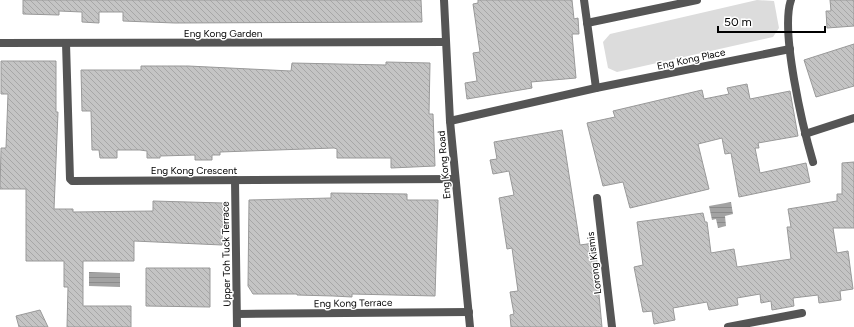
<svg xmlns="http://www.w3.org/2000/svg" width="854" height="327" font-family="Figtree,sans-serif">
  <defs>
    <pattern id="water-rules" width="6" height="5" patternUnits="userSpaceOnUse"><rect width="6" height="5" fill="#a3a3a3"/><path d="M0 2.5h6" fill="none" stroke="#8b8b8b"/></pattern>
    <pattern id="building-back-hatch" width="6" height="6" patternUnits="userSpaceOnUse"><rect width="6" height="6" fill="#c4c4c4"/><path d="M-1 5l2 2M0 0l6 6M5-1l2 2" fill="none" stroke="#a7a7a7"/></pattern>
  </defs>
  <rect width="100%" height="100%" fill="#fff"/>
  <polygon fill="#dcdcdc" points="757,0 774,1 779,28 773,37 617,72 608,68 603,42 610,34"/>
  <g fill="url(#water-rules)">
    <polygon points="731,202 733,214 725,216 726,226 718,228 716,219 712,220 709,206"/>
    <polygon points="89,272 120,273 120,287 89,286"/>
  </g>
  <g fill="url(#building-back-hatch)" stroke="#999">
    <polygon points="23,0 421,0 422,22 175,23 123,21 123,12 99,12 99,23 82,22 82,12 59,11 59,15 23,14"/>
    <polygon points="478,0 572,0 574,19 578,18 579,34 572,34 576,78 531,82 532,88 467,99 465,83 477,81 473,53 480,52 473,4 478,3"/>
    <polygon points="830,0 854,0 854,26 827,28 826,11 831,11"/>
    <polygon points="854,44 854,86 816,97 804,60"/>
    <polygon points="1,61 56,61 56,112 58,112 54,209 73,209 73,212 153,211 153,201 223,203 222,245 134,241 134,261 83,261 83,306 131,306 131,327 67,327 68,287 64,287 64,261 26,261 26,189 0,189 1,148 6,148 8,94 1,94"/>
    <polygon points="386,62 430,63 429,114 433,114 435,166 391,168 391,158 337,158 337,149 334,148 220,152 220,155 212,155 212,160 195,160 195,155 160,156 160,158 147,158 147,151 140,150 117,150 117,158 100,158 99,150 92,150 91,111 82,111 81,70 141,70 141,66 188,66 291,71 292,63 386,65"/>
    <polygon points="747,84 750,99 790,91 798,136 758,143 759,148 755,148 760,173 806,163 810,182 739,197 731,153 725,154 722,138 698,144 709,189 630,208 623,182 603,186 587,123 615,117 613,111 702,90 704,99 729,94 727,88"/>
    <polygon points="562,130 580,245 594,243 599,274 597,274 602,327 511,327 510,315 514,314 510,292 518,291 512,248 507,249 499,198 514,195 509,171 493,174 490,160 497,159 494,142"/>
    <polygon points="854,162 854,228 833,228 837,253 848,251 853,289 840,291 841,300 819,303 818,295 793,298 794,306 772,310 771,301 761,303 760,294 737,298 738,305 709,310 707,302 673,308 675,320 654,324 652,311 643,312 634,267 643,265 637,222 703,213 705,222 707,222 711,253 734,249 737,267 791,259 787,227 791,227 788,209 837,201 837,194 842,194 842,163"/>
    <polygon points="331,193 407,194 407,200 438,200 435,296 352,294 352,297 333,296 297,295 297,294 253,294 248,286 249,200 331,198"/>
    <polygon points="146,268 210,268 210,307 146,306"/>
    <polygon points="40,310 48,327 19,327 16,316"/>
  </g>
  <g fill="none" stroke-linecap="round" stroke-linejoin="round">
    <g stroke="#555" stroke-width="8">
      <polyline points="444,0 450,121 470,327"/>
      <polyline points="584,0 596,88"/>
      <path d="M791,0C780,31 803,128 813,162"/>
      <polyline points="587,23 697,0"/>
      <polyline points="0,43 446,42"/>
      <polyline points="66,43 70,179 72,181 455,179"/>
      <polyline points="450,121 596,88 790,49"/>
      <polyline points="805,134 854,118"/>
      <polyline points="235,180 237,327"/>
      <polyline points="597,198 612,327"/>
      <polyline points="237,314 469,312"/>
      <polyline points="728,327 802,313"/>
    </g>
  </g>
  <g text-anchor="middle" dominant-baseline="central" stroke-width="3" stroke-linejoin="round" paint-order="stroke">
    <g font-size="10" fill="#000" stroke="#fff">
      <text x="223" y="33">Eng Kong Garden</text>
      <text transform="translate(691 59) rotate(-12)">Eng Kong Place</text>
      <text transform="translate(444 165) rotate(-95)">Eng Kong Road</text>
      <text x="194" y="170">Eng Kong Crescent</text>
      <text transform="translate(226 254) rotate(-91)">Upper Toh Tuck Terrace</text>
      <text transform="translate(594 263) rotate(-97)">Lorong Kismis</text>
      <text transform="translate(353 303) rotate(-1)">Eng Kong Terrace</text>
    </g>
  </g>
  <path d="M718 26v6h107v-6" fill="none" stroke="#000000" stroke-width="2"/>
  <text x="724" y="26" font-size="12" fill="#000000" stroke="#ffffff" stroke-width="3" paint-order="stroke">50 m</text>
</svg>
